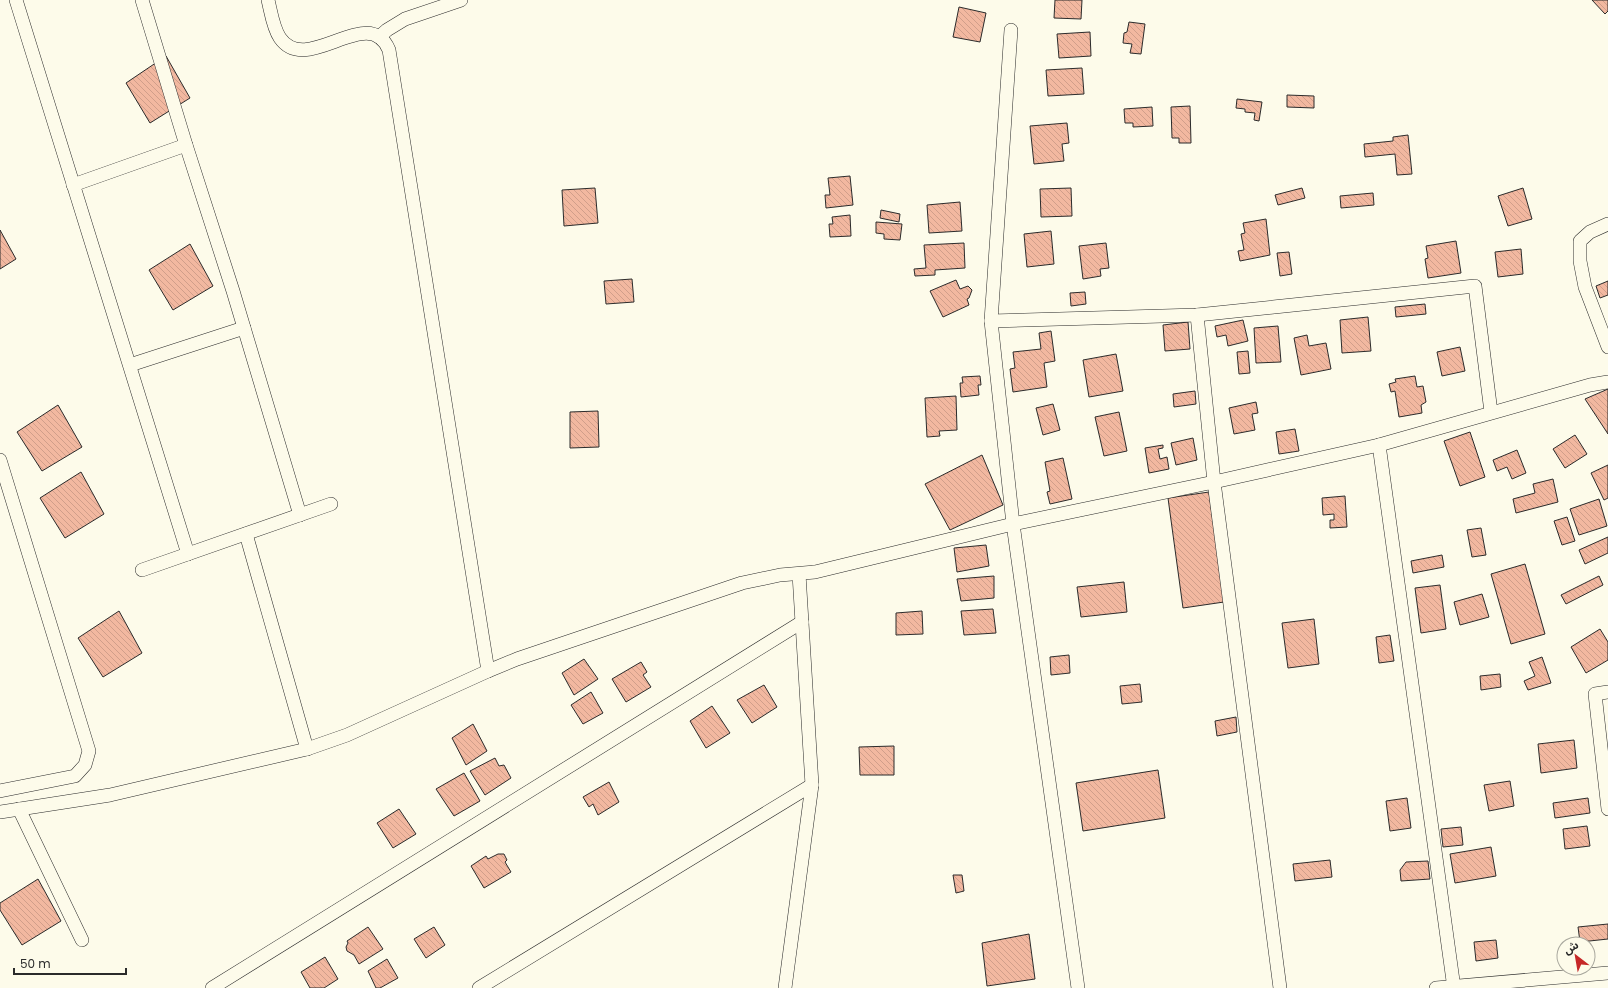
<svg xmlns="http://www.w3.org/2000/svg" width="1608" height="988" font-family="Poppins,'Noto Sans Arabic',sans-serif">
  <defs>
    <pattern id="building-back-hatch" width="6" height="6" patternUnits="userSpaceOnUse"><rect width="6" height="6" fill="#f2b8a0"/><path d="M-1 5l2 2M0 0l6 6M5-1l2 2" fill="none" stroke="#d09e8a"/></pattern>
  </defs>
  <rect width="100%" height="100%" fill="#fdfbea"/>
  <g fill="url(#building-back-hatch)" stroke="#2b2b2b">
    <polygon points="1055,0 1082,0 1081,19 1054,18"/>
    <polygon points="1592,0 1608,0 1608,11 1605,14"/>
    <polygon points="959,7 986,13 980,42 953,37"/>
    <polygon points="1129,22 1145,24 1141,54 1130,53 1132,44 1123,43 1124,33 1127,32"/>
    <polygon points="1090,32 1091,56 1059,58 1057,34"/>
    <polygon points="166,56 190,98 150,123 126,83"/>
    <polygon points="1082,68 1084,94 1048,96 1046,70"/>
    <polygon points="1287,95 1314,96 1314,108 1287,107"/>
    <polygon points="1237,99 1262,102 1259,121 1254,120 1255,113 1245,112 1245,109 1236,108"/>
    <polygon points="1190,106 1191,143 1179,143 1179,138 1172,138 1171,107"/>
    <polygon points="1152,107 1153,126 1133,127 1133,123 1125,123 1124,109"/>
    <polygon points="1067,123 1069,143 1062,144 1064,161 1034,164 1030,126"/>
    <polygon points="1408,135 1412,174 1397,175 1395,154 1365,157 1364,144 1393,141 1393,137"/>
    <polygon points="850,176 853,205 826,208 825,195 830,195 828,178"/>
    <polygon points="595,188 598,223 564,226 562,190"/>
    <polygon points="1071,188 1072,216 1041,217 1040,189"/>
    <polygon points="1302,188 1305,198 1278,205 1275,195"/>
    <polygon points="1523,188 1532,219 1508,226 1498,196"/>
    <polygon points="1373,193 1374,205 1341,208 1340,196"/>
    <polygon points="960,202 962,231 929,233 927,205"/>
    <polygon points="881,210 900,214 899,222 880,218"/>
    <polygon points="850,215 851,236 830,237 829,224 833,224 832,217"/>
    <polygon points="1266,219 1270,255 1240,261 1238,251 1244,250 1241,234 1245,233 1243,223"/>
    <polygon points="876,222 902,224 900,240 884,239 884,234 876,233"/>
    <polygon points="0,230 16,259 0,269"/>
    <polygon points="1051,231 1054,264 1027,267 1024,234"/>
    <polygon points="1456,241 1461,273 1428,278 1425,259 1428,258 1426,246"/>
    <polygon points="964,243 965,268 935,270 935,275 915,276 914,269 926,268 924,245"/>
    <polygon points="1106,243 1109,268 1100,269 1101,276 1083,279 1079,246"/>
    <polygon points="190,244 213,286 173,310 149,270"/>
    <polygon points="1521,249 1523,274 1498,277 1495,252"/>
    <polygon points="1289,252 1292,274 1280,276 1277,253"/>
    <polygon points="632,279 634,302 606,304 604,281"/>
    <polygon points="956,280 960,289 968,286 972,290 969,298 967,299 969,305 943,317 930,291"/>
    <polygon points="1608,281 1608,295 1600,298 1596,286"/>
    <polygon points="1085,292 1086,304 1071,306 1070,293"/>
    <polygon points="1425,304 1426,314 1396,317 1395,307"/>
    <polygon points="1368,317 1371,351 1342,353 1340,320"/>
    <polygon points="1243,320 1248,341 1228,346 1226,335 1217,337 1215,326"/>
    <polygon points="1188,322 1190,349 1165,351 1163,325"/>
    <polygon points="1278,326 1281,362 1256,363 1254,328"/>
    <polygon points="1051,331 1055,361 1044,363 1047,387 1013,392 1010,369 1015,368 1013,352 1041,349 1039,333"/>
    <polygon points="1307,335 1309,346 1326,343 1331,369 1301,375 1294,338"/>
    <polygon points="1460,347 1465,371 1442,376 1437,352"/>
    <polygon points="1248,351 1250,373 1239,374 1237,352"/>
    <polygon points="1116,354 1123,391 1089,397 1083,360"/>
    <polygon points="980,376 981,385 978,385 979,395 961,397 960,383 963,383 962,377"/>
    <polygon points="1415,376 1417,387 1423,386 1426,402 1421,405 1422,413 1399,417 1395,391 1391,392 1389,384 1396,382 1395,379"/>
    <polygon points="1608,389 1608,434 1585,399"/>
    <polygon points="1195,391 1196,404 1174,407 1173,394"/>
    <polygon points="956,396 957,430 939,431 940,436 927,437 925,398"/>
    <polygon points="1256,402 1258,413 1252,414 1255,430 1234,434 1229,408"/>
    <polygon points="1053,404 1060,430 1043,435 1036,408"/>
    <polygon points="58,405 82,447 42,471 17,432"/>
    <polygon points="598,411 599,447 570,448 570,412"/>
    <polygon points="1119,412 1127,451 1104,456 1095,417"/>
    <polygon points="1295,429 1299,451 1279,454 1276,432"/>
    <polygon points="1470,432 1485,477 1460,486 1444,441"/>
    <polygon points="1575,435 1587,454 1565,468 1553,449"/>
    <polygon points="1193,438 1197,460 1176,465 1171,443"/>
    <polygon points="1163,445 1163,448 1158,449 1160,459 1167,457 1169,469 1149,473 1145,448"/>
    <polygon points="1517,450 1526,473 1512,479 1507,467 1497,471 1493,460"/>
    <polygon points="982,455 1003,505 950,530 925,484"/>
    <polygon points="1063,458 1072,499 1050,504 1047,492 1050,491 1045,462"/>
    <polygon points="1608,465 1608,498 1604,500 1591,473"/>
    <polygon points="81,472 104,514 65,538 40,498"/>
    <polygon points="1553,479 1558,502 1516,513 1513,499 1535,493 1533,484"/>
    <polygon points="1209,492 1224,602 1183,608 1168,498"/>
    <polygon points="1345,496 1347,527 1330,528 1330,520 1334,520 1334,514 1323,515 1322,498"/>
    <polygon points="1599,499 1607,526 1579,535 1570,509"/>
    <polygon points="1567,517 1575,541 1562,545 1554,521"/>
    <polygon points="1481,528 1486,555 1472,557 1467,530"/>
    <polygon points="1608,537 1608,553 1585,564 1579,550"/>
    <polygon points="986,545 989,566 957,572 954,548"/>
    <polygon points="1442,555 1444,567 1413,573 1411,561"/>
    <polygon points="1525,564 1545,634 1511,644 1491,574"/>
    <polygon points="994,576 994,598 961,601 957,579"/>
    <polygon points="1599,576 1603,585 1566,604 1561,595"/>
    <polygon points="1124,582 1127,612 1081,617 1077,587"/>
    <polygon points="1440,585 1446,629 1421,633 1415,588"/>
    <polygon points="1482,594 1489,617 1460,625 1454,602"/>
    <polygon points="993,609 996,633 964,635 961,611"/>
    <polygon points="119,611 142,653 103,677 78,638"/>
    <polygon points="922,611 923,634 896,635 896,613"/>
    <polygon points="1314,619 1319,664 1288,668 1282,623"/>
    <polygon points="1600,629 1608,642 1608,660 1586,673 1571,647"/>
    <polygon points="1390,635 1394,661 1379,663 1376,637"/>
    <polygon points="1069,655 1070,673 1051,675 1050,657"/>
    <polygon points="1542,657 1551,683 1528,690 1524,681 1535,676 1529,662"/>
    <polygon points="584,659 598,679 574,695 562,673"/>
    <polygon points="641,662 647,672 643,675 651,687 626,702 612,679"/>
    <polygon points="1500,674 1501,687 1481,690 1480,676"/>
    <polygon points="1140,684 1142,702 1122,704 1120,686"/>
    <polygon points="764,685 777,707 752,723 737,700"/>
    <polygon points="591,692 603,713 583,724 571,705"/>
    <polygon points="712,706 730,733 706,748 690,721"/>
    <polygon points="1236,717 1237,732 1217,736 1215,721"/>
    <polygon points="473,724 487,751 466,765 452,738"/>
    <polygon points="1574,740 1577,768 1541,773 1538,744"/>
    <polygon points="894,746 894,775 860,775 859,747"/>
    <polygon points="495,758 499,766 504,765 511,778 485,795 470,771"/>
    <polygon points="1158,770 1165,818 1083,831 1076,783"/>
    <polygon points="464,773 480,801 454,816 436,789"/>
    <polygon points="1510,781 1514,806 1489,811 1484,785"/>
    <polygon points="609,782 619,802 598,815 593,804 589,807 583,797"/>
    <polygon points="1407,798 1411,828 1390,831 1386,801"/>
    <polygon points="1588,798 1590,813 1555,818 1553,803"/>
    <polygon points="399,809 416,834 393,848 377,823"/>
    <polygon points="1587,826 1590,846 1565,849 1563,829"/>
    <polygon points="1461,827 1463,845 1443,847 1441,829"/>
    <polygon points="1491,847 1496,876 1455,883 1450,854"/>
    <polygon points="498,854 504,854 507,860 505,862 511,872 484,888 471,866 486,856 488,859"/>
    <polygon points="1330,860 1332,877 1295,881 1293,864"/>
    <polygon points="1428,861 1430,879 1401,881 1400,870 1406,862"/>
    <polygon points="953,875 962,875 964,891 956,893"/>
    <polygon points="38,879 61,921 22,945 0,910 0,903"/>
    <polygon points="1608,924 1608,939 1580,942 1578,927"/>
    <polygon points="368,927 383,949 359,964 354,955 347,951 346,947 348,943 347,941"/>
    <polygon points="434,927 445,945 426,958 414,939"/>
    <polygon points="1029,934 1035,979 987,986 982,943"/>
    <polygon points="1496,940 1498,958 1476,961 1474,942"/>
    <polygon points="325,957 338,979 324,988 310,988 301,972"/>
    <polygon points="387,959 398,978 380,988 376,988 368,971"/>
  </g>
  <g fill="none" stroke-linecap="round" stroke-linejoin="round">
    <defs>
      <g id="minor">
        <polyline points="16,0 188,554"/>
        <polyline points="142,0 186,145 233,291 300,515"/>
        <path d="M268,0C271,12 273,28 280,38C307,77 369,2 389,50L488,671"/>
        <polyline points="1011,30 991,321 1013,524 1078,988"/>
        <polyline points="379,37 387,30 405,19 461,0"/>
        <polyline points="73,185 186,145"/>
        <polyline points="1608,224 1590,232 1580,241 1580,261 1585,287 1608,347"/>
        <polyline points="1197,315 1214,482 1280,988"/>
        <polyline points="991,321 1197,315 1475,286 1491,412"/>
        <polyline points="130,365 244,328"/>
        <polyline points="1379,445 1454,988"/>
        <polyline points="0,460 89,751 85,765 75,776 0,791"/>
        <polyline points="246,534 307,749"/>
        <polyline points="142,570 331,504"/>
        <polyline points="1608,692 1595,694 1608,809"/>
        <polyline points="19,809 82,940"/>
        <polyline points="0,812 110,795 307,749 347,735 488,671 517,659 742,583 780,575 815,572 1013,524 1214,482 1379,445 1590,385 1608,382"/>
        <polyline points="212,988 802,622"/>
        <polyline points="479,988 812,785"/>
        <polyline points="785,988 812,785 799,574"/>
        <polyline points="1436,988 1608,973"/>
      </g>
    </defs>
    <use href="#minor" stroke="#2b2b2b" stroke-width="14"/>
    <use href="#minor" stroke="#fdfbea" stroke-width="13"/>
  </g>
  <g transform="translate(1576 956) rotate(329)"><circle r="19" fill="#fdfbea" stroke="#a9a89e"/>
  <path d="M0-3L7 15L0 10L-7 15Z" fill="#c62828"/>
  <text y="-6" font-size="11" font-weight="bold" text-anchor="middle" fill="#2b2b2b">ش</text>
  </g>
  <path d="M14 968v6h112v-6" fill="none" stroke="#2b2b2b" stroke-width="2"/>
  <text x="20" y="968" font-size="12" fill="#2b2b2b" stroke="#fdfbea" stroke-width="3" paint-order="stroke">50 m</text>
</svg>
